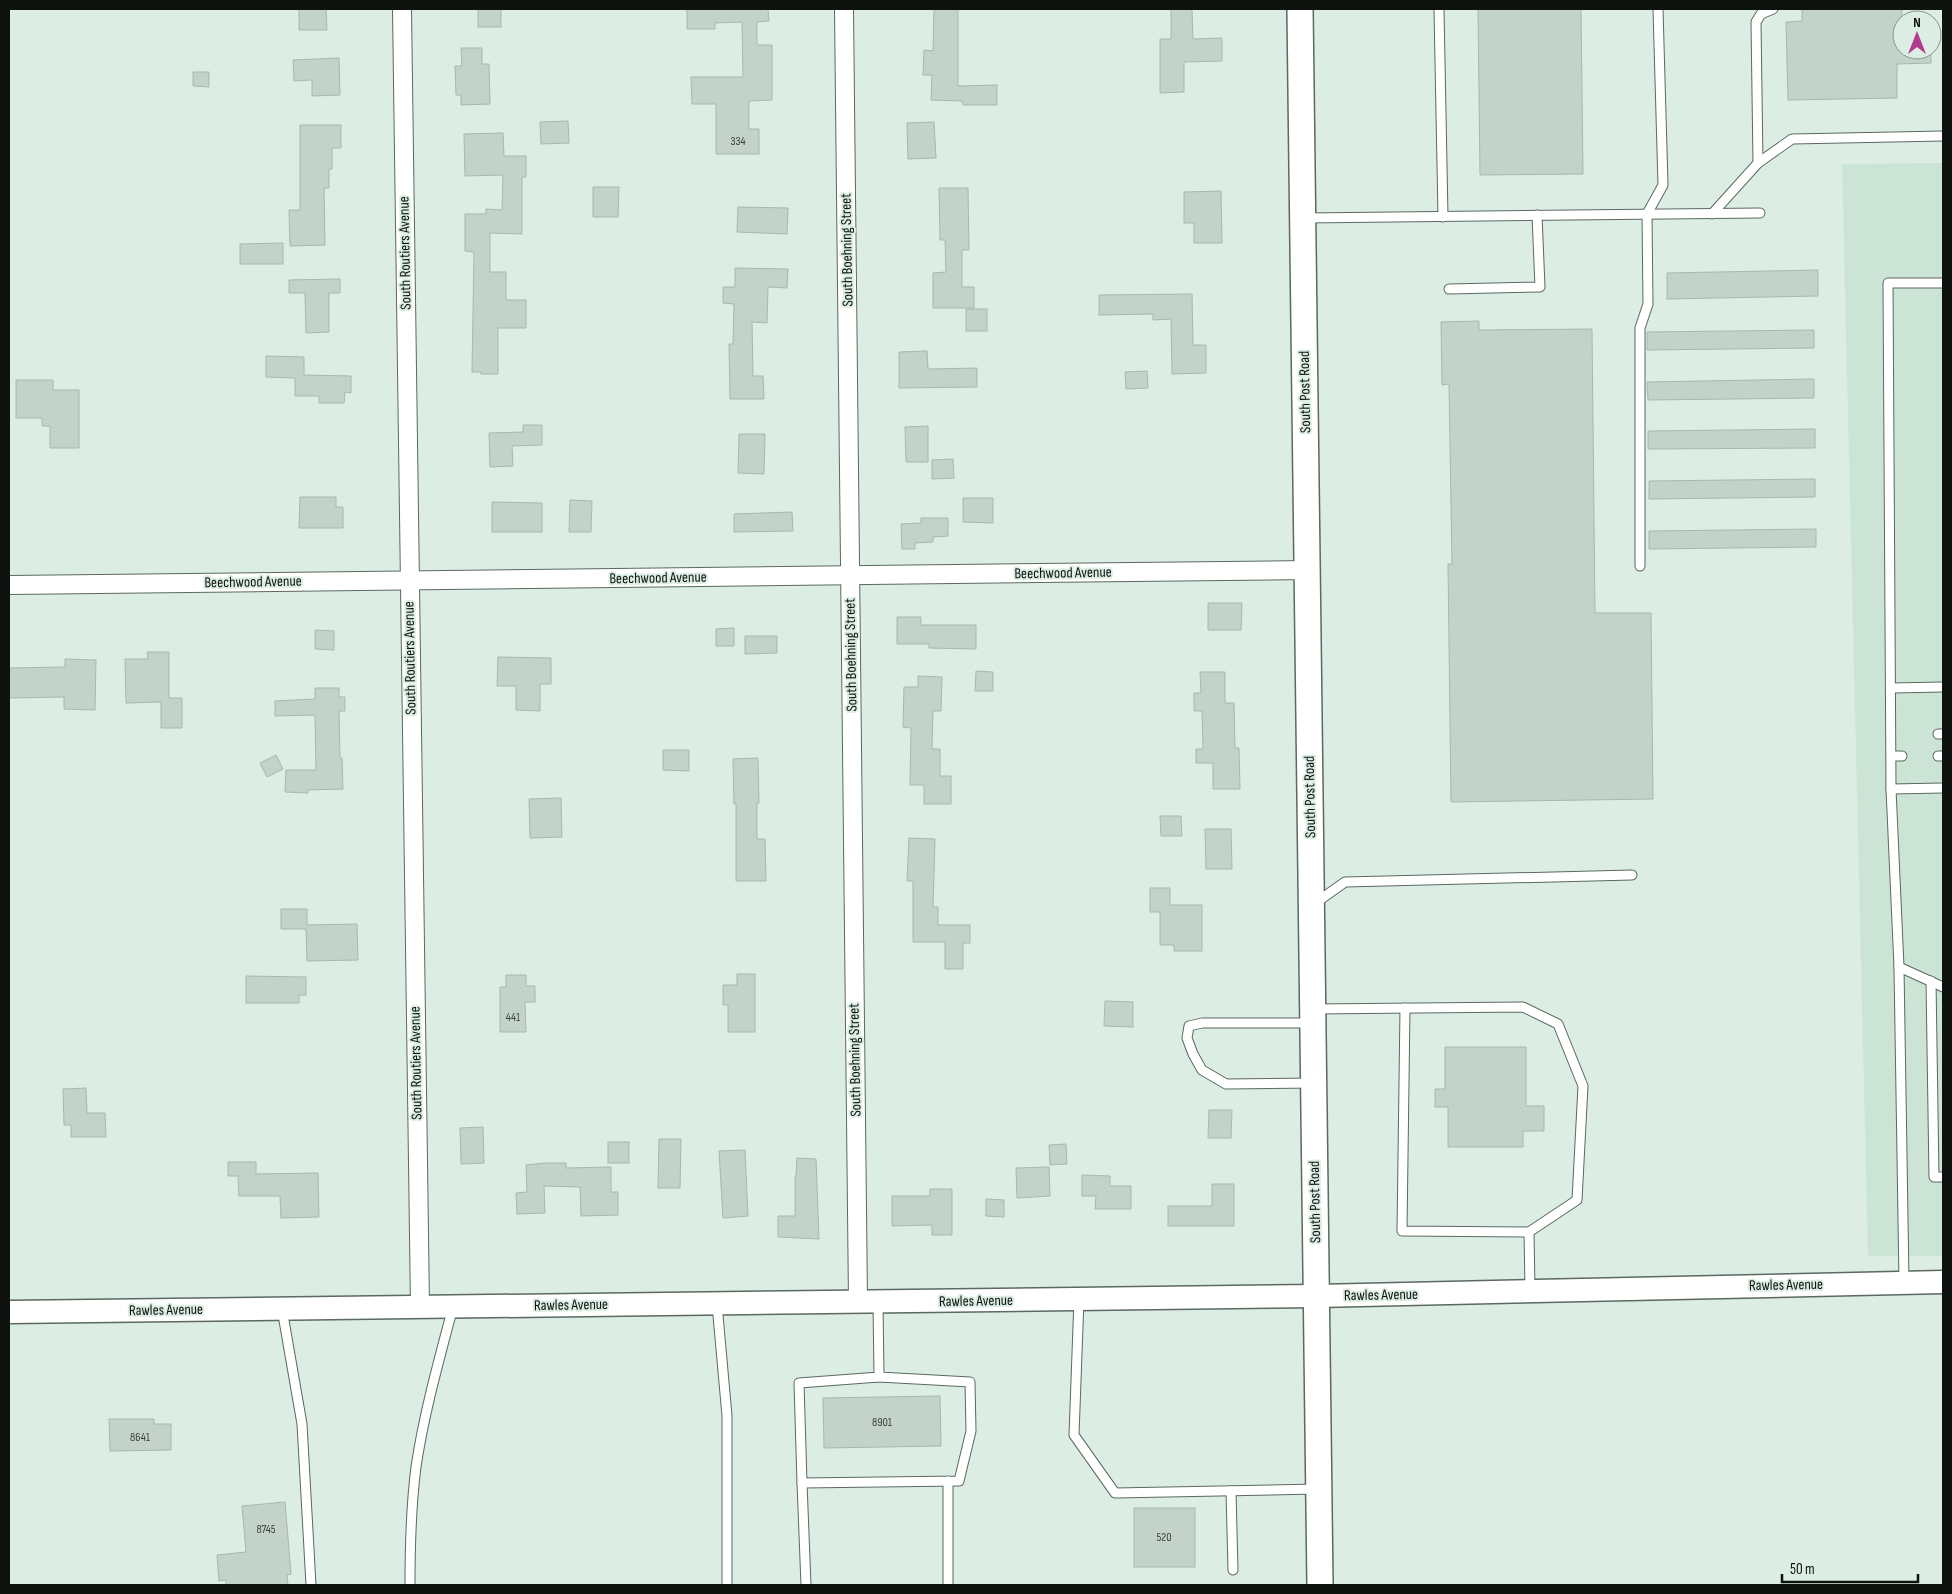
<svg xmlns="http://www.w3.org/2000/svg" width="1952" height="1594" font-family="'Sofia Sans Condensed',sans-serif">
  <rect width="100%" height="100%" fill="#dcede3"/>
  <polygon fill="#cce4d6" points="1943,163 1943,1256 1868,1256 1842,164"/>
  <g fill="#c3d3ca" stroke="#a8b8ae">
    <polygon points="299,9 326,9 327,30 299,30"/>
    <rect x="478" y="9" width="23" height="18"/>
    <polygon points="687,9 768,9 769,21 757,22 757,45 772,45 772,100 749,101 749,129 759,129 759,154 716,154 716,104 692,104 691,77 743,77 742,22 715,23 715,29 687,29"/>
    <polygon points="934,9 958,9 958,86 997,85 997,105 963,105 962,101 931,100 932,75 923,75 924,50 933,51"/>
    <polygon points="1171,9 1192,9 1193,39 1222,38 1222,61 1184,62 1184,92 1160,93 1160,39 1171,39"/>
    <polygon points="1478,9 1581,9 1583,174 1480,175"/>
    <polygon points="1802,9 1902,9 1902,50 1931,50 1931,63 1897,64 1897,98 1788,100 1786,22 1802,21"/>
    <polygon points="461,48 482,48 482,64 489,64 490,104 461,105 461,95 456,95 455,66 462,66"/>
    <polygon points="339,58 340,95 312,96 312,80 294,81 293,60"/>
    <polygon points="193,72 209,72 209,87 193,86"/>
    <polygon points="568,121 569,143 541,144 540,122"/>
    <polygon points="934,122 936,158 908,159 907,123"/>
    <polygon points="300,125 341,125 341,148 332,148 332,169 329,169 329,188 324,188 325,245 290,246 289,210 300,210"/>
    <polygon points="503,133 504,156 526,156 526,177 522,177 522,234 490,233 490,272 506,272 506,300 526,300 526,328 498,328 498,374 481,374 481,372 472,372 474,252 465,251 465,214 486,214 486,209 502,210 503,175 465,176 464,134"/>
    <polygon points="593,187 619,187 618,217 593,217"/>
    <polygon points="939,188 968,188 969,250 962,250 962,287 974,287 974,308 933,308 933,273 946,272 945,240 940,240"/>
    <polygon points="1221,191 1222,243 1194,243 1194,223 1184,223 1184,192"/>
    <polygon points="738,207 788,208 787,234 737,232"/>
    <polygon points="283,243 283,264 240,264 240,244"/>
    <polygon points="735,268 788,269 787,288 768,287 767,323 752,322 753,376 763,376 764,399 730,399 729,344 733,344 734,304 723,303 723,287 735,287"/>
    <polygon points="1818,270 1818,296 1667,299 1667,273"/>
    <polygon points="340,279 340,293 329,293 329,332 306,333 305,293 289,293 289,280"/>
    <polygon points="1192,294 1193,345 1206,345 1206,373 1172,374 1171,319 1153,320 1153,314 1099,315 1099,295"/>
    <rect x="966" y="309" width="21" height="22"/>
    <polygon points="1479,321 1479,330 1592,329 1595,613 1651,613 1653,799 1451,802 1448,564 1452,564 1449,384 1442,385 1441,322"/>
    <polygon points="1814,330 1814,348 1647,350 1647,332"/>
    <polygon points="927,351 928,369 977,368 977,387 899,388 899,352"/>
    <polygon points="266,356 304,357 304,375 351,376 351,393 345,392 344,403 319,403 319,396 295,396 295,378 266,377"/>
    <polygon points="1147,371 1148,388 1126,389 1125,372"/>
    <polygon points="1814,379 1814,398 1648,400 1647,382"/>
    <polygon points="16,380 53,380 53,390 79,390 79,448 50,448 50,426 42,426 42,418 16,418"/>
    <polygon points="523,425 542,425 542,445 512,446 513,466 490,467 489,433 523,432"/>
    <polygon points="928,426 928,462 906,462 905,427"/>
    <polygon points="1815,429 1815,448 1648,449 1648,431"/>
    <polygon points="739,434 765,434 764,474 738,473"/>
    <polygon points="953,459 954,478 932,479 932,460"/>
    <polygon points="1815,479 1815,497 1649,499 1649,481"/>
    <polygon points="300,497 336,497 336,507 343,507 343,528 299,528"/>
    <polygon points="963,498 993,498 993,523 963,522"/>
    <polygon points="570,500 592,501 591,532 569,532"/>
    <polygon points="492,502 542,503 542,532 492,532"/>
    <polygon points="792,512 793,531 734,532 734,514"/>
    <polygon points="921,518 948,518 948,536 933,537 933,542 915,543 915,549 902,549 901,524 921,523"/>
    <polygon points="1816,529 1816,547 1649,549 1649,531"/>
    <polygon points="1208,603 1242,603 1241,630 1208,630"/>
    <polygon points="897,617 921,617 921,625 976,625 976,649 929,648 929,644 897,644"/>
    <polygon points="734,628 734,646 716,646 716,629"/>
    <polygon points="315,630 334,631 334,650 315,649"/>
    <polygon points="745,636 777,636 777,653 745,654"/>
    <polygon points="147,652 169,652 169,698 182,698 182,728 161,728 161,702 126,703 125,659 148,659"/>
    <polygon points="498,657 551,658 551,684 540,684 540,711 516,710 516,686 497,686"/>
    <polygon points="65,659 96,660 95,710 64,709 64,697 9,698 9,668 65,667"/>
    <polygon points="976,671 993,672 993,691 975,691"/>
    <polygon points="1200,672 1225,672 1225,703 1234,703 1235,748 1239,748 1240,789 1213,789 1213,763 1196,763 1196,749 1203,749 1202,711 1194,711 1194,693 1201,693"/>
    <polygon points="918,676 942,677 941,711 933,711 932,749 940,749 940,776 951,776 951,804 924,804 924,785 910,785 911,728 903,727 904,687 918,687"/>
    <polygon points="315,688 339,688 339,697 345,697 345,711 339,711 340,758 342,758 343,789 308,790 308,793 285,792 286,770 316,770 315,715 275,716 275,701 315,699"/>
    <polygon points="663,750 689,750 689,771 663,770"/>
    <polygon points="276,755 283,769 267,777 260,763"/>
    <polygon points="758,758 759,803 757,803 757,839 765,839 766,881 736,881 736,804 734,804 733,759"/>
    <polygon points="561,798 562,837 530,838 529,799"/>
    <polygon points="1160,816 1181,816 1182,836 1161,836"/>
    <polygon points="1205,829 1231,829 1232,869 1206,869"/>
    <polygon points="909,838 935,839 933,907 938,907 938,925 970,925 970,943 963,943 963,969 945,969 945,942 913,942 913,881 907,881"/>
    <polygon points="1150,888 1170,888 1170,905 1202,905 1202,951 1174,951 1174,945 1160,945 1160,912 1150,912"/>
    <polygon points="281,909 307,909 307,925 357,924 358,960 307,961 306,929 281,929"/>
    <polygon points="737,974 755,974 755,1032 728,1032 728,1005 723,1005 723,985 737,985"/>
    <polygon points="506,975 526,975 526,986 535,986 535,1002 525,1002 526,1032 500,1032 500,987 506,987"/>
    <polygon points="246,976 306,977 306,995 299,995 299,1003 246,1003"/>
    <polygon points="1105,1001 1133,1002 1133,1027 1104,1026"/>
    <polygon points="1445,1047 1526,1047 1526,1106 1544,1106 1544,1131 1523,1131 1523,1147 1448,1147 1448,1107 1435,1107 1435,1089 1445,1089"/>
    <polygon points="86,1088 87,1113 105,1113 106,1137 71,1137 71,1125 64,1125 63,1089"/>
    <polygon points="1209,1110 1232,1110 1231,1138 1208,1138"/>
    <polygon points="483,1127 484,1163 461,1164 460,1128"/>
    <polygon points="659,1139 681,1139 680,1188 658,1188"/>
    <rect x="608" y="1142" width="21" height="21"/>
    <polygon points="1066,1144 1067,1164 1050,1165 1049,1145"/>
    <polygon points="745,1150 748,1216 723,1218 719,1151"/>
    <polygon points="797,1158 816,1159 819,1239 778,1237 778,1216 795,1216 795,1176 796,1176"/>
    <polygon points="228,1162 256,1162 256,1174 318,1173 319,1217 281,1218 280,1196 239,1196 238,1176 228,1176"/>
    <polygon points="545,1163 566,1163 566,1168 611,1167 611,1192 618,1192 618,1215 581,1216 580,1187 544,1186 545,1213 517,1214 516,1193 527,1192 526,1165"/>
    <polygon points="1049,1167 1050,1196 1017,1198 1016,1168"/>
    <polygon points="1082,1175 1110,1176 1110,1186 1131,1186 1131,1209 1095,1209 1096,1196 1082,1196"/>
    <polygon points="1212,1184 1234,1184 1234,1226 1168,1226 1168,1206 1212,1206"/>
    <polygon points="930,1189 952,1189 952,1235 932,1235 932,1225 892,1226 892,1196 930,1196"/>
    <polygon points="986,1199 1004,1200 1004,1217 986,1216"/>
    <polygon points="940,1396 941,1446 824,1448 823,1398"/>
    <polygon points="109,1419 154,1419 154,1424 171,1424 171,1450 110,1451"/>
    <polygon points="285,1502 291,1574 287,1575 288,1585 226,1585 226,1580 219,1581 217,1555 246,1552 242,1506"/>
    <rect x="1134" y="1508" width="61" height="59"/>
  </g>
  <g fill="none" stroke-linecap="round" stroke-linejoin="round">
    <defs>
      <g id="service">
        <polyline points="1439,9 1443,217"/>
        <polyline points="1758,163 1756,22 1761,14 1773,9"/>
        <polyline points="1712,214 1758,163 1792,139 1943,136"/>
        <polyline points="1305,218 1760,213"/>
        <polyline points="1449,289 1540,287 1537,215"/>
        <polyline points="1640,566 1640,328 1648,304 1647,214 1663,185 1658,9"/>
        <polyline points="1892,688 1943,687"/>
        <polyline points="1938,734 1943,734"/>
        <polyline points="1892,756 1902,756"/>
        <polyline points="1938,756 1943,756"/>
        <polyline points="1891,789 1943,788"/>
        <polyline points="1314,904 1345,882 1632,875"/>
        <polyline points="1899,967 1943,987"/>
        <polyline points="1931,981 1934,1177 1943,1177"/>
        <polyline points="1405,1008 1402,1231 1529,1232 1530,1291"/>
        <polyline points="1313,1009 1523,1007 1558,1024 1583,1086 1577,1200 1529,1232"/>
        <polyline points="1310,1023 1202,1023 1189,1026 1187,1038 1193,1054 1202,1070 1226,1084 1313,1083"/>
        <polyline points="1904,1282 1899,967 1891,789 1888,283 1943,283"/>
        <polyline points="1079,1299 1074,1435 1115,1493 1318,1489"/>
        <polyline points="878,1302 879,1377 799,1383 802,1483 959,1481 971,1431 970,1382 879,1377"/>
        <polyline points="717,1304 727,1416 727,1585"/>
        <polyline points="282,1309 302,1424 311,1585"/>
        <polyline points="802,1483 806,1585"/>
        <polyline points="1231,1491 1233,1570"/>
        <path d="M410,1585C410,1545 411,1506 416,1467C424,1413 439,1360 453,1307"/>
        <polyline points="948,1585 948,1481"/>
      </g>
      <g id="minor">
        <polyline points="402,9 420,1307"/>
        <polyline points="844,9 858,1302"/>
        <polyline points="9,585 1307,570"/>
      </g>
      <polyline id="tertiary" points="9,1312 1317,1296 1943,1282"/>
      <polyline id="secondary" points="1300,9 1320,1585"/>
    </defs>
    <use href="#service" stroke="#5b6960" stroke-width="11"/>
    <use href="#minor" stroke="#5b6960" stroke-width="20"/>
    <use href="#tertiary" stroke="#5b6960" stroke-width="25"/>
    <use href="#secondary" stroke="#5b6960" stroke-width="28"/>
    <use href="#service" stroke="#fff" stroke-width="9"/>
    <use href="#minor" stroke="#fff" stroke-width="18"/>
    <use href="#tertiary" stroke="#fff" stroke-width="22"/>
    <use href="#secondary" stroke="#fff" stroke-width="25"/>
  </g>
  <g text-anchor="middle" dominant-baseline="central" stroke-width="4" stroke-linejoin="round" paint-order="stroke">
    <g font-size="12" fill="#3a423e">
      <text x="738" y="141">334</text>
      <text x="513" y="1017">441</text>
      <text x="882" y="1422">8901</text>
      <text x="140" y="1437">8641</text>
      <text x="266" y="1529">8745</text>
      <text x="1164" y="1537">520</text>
    </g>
    <g font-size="15" fill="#0d120f" stroke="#dcede3">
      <text transform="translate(847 250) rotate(-91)">South Boehning Street</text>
      <text transform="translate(405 253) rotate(-91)">South Routiers Avenue</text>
      <text transform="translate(1305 392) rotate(-91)">South Post Road</text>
      <text transform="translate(1063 573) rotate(-1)">Beechwood Avenue</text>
      <text transform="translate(658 578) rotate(-1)">Beechwood Avenue</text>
      <text transform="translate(253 582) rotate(-1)">Beechwood Avenue</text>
      <text transform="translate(851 655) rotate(-91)">South Boehning Street</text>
      <text transform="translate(410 658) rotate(-91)">South Routiers Avenue</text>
      <text transform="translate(1310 797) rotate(-91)">South Post Road</text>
      <text transform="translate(855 1060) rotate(-91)">South Boehning Street</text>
      <text transform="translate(416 1063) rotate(-91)">South Routiers Avenue</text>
      <text transform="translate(1315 1202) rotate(-91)">South Post Road</text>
      <text transform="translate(1786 1285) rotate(-1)">Rawles Avenue</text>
      <text transform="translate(1381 1295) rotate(-1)">Rawles Avenue</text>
      <text transform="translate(976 1301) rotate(-1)">Rawles Avenue</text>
      <text transform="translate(571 1305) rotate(-1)">Rawles Avenue</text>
      <text transform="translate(166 1310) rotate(-1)">Rawles Avenue</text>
    </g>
  </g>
  <rect width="1952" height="1594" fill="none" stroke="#0d120f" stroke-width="20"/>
  <g transform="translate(1917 35)"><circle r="24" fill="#dcede3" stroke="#89958e"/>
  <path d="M0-4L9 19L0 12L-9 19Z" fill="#b3398d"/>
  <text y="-8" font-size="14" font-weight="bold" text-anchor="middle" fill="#0d120f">N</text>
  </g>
  <path d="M1782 1574v8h136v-8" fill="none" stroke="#0d120f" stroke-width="2.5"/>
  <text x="1790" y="1574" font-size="15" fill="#0d120f" stroke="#dcede3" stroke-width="4" paint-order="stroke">50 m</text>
</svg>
